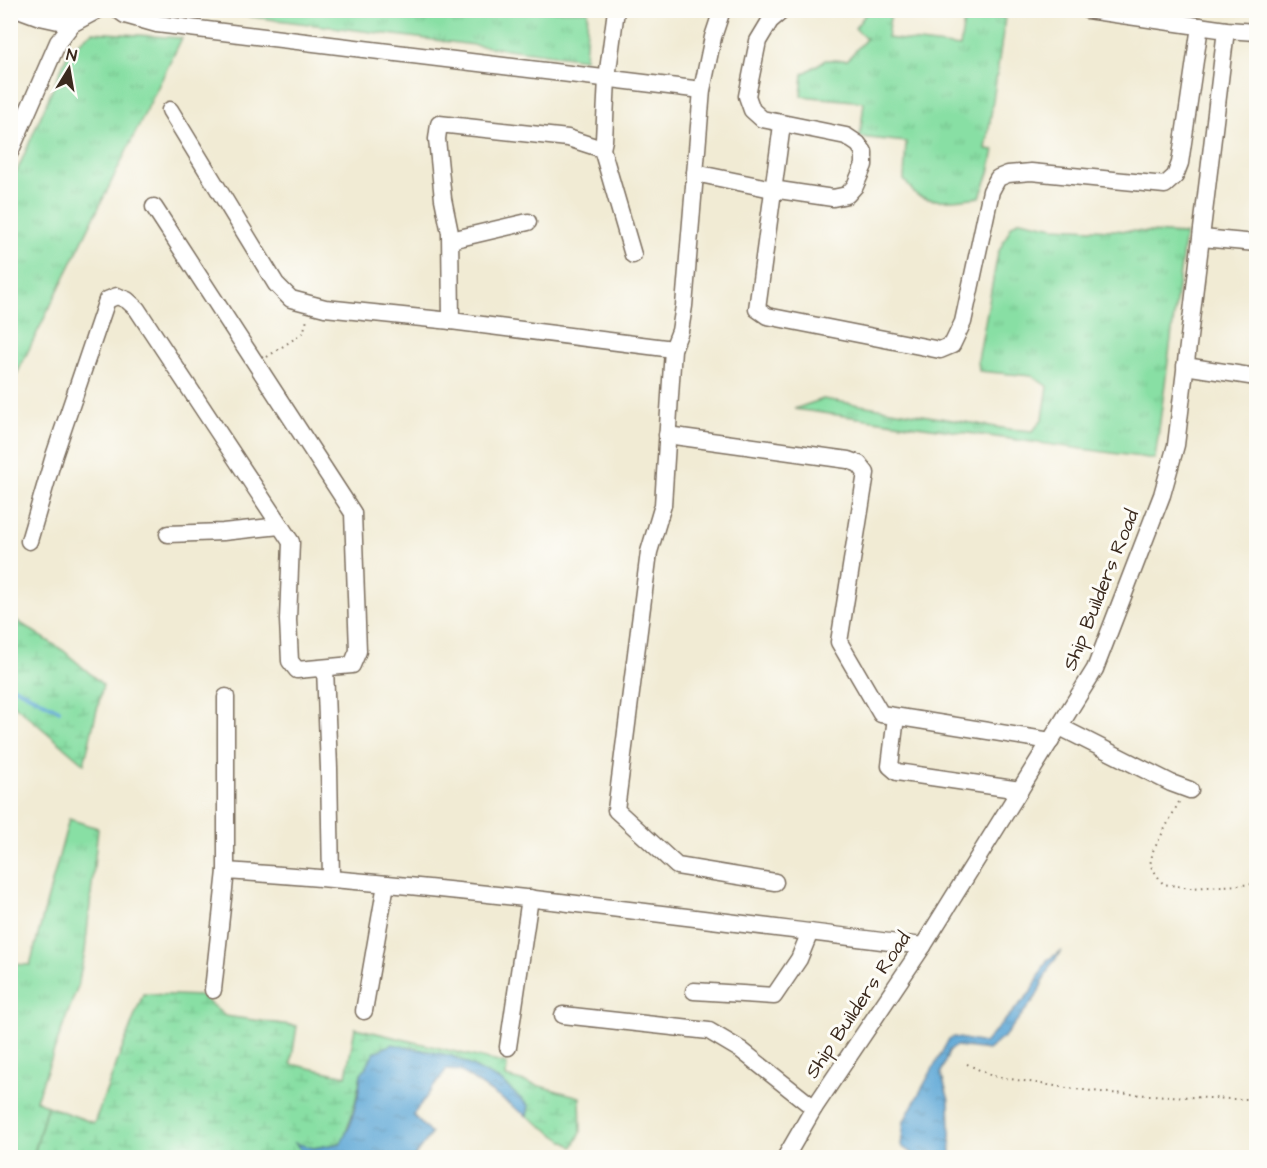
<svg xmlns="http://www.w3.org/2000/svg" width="1267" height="1168" font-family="'Architects Daughter',sans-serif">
  <defs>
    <pattern id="grass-tufts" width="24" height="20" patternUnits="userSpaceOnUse" patternTransform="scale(1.5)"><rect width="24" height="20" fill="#88dfa4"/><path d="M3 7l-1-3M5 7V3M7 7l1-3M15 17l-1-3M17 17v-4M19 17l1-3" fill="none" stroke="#76c08d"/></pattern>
    <pattern id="wetland-marsh" width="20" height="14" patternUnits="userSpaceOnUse" patternTransform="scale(1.5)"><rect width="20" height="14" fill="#88dfa4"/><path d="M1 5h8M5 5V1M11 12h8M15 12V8" fill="none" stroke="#76c08d"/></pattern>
    <pattern id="water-ripples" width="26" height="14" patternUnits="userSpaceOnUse" patternTransform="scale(1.5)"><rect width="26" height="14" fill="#60a9d7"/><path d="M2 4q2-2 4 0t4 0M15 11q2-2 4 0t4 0" fill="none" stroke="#508aae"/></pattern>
  </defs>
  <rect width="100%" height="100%" fill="#fdfcf7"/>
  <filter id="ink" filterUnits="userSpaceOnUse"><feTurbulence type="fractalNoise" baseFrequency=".0167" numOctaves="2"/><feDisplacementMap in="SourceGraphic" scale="12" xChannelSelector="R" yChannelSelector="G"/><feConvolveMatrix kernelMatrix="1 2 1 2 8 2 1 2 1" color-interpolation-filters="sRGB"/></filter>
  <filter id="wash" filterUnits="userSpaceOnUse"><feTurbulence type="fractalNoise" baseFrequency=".008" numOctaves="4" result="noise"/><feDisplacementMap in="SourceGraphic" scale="24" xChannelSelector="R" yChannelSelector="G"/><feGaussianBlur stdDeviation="1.35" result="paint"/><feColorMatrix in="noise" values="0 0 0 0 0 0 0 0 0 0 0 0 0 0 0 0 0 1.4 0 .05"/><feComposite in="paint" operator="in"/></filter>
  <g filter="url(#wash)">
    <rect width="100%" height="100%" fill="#f1ebd4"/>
    <g fill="url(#grass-tufts)" stroke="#628461" stroke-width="1.5">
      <polygon points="206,11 588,11 585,59"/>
      <path d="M868,11H891L887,38L960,47L965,13L1005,18L986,149L994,150L989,173L980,197C961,199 934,204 917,195C912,192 908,184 904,180L906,142L860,137L864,102L801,96L803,74L825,60H847L866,39L855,28Z"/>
      <polygon points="92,32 182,38 11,386 11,185 69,51"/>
      <polygon points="1020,220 1054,227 1185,234 1155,459 794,409 823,399 1008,429 1033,431 1043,418 1048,387 1032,376 979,371 978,360 998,253 1012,225"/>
      <polygon points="69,819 98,828 85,952 77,988 36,1100 47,1106 33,1157 11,1157 11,964 30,965"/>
    </g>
    <g fill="url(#wetland-marsh)" stroke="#628461" stroke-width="1.5">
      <polygon points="11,617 64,651 103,685 84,764 11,702"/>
      <path d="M143,994L201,996L225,1016L297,1026L291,1064L346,1076L355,1028L507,1064L506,1077L580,1097L581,1132L573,1147L527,1116L528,1105L452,1056L361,1073C357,1098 352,1121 341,1143L314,1148L306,1157H311L33,1158L47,1106L94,1123Z"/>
    </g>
    <g fill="url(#water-ripples)" stroke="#4e6a7a" stroke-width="1.5">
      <polygon points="1062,951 1050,966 1036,997 1004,1037 988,1050 956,1046 949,1051 941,1073 949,1100 951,1157 917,1157 901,1146 904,1121 949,1039 954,1037 984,1043 1031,992 1047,960"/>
      <polygon points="392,1044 452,1056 501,1081 529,1106 527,1116 460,1071 446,1070 413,1115 431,1134 414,1157 348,1158 346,1156 307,1157 295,1143 314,1148 341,1143 350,1125 358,1095 361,1074 375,1052"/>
    </g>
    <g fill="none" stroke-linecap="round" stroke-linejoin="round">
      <polyline stroke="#60a9d7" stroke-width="4" points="10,685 59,710"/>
    </g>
  </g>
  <g filter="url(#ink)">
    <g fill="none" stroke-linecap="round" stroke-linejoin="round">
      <defs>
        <g id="minor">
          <polyline points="21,10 40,17 72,24"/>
          <polyline points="118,10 125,15 157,24 702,90"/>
          <polyline points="616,10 607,78 604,140 602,149 633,255"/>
          <polyline points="722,10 713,37 702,90 684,306 680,331 673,349 663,505 649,552 616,810 677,866 775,882"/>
          <polyline points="1087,10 1226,30 1256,32"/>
          <polyline points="170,110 276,284 291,299 325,308 451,321 673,349"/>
          <polyline points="782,125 757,309 767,316 940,350 952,345 963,322 991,191 998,178 1008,174 1031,172 1165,185 1175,176 1180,163 1200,26"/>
          <polyline points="10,152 58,42 72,24 98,10"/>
          <polyline points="695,173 772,189 833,198 847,195 855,186 864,165 864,152 858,144 846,136 762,119 752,110 747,96 758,41 770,21 783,10"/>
          <polyline points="1202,238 1256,243"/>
          <polyline points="451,240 528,222"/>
          <polyline points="451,321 450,233 443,199 437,139 439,124 568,138 602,149"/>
          <polyline points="1185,366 1256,377"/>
          <polyline points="667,435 848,460 859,464 866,473 839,642 881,714 1051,741"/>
          <polyline points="168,534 223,532 280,526"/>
          <polyline points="29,541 54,456 107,300 117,296 127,300 137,309 291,542 288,620 290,661 297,670 352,665 358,651 353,513 154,207"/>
          <polyline points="325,668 329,768 331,878"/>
          <polyline points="896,717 890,766 897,772 1020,790"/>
          <polyline points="1060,727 1171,783 1190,790"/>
          <path d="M226,871C459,886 691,918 923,946"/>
          <polyline points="213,990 226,871 226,697"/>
          <polyline points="694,991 774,996 799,959 810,932"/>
          <polyline points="364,1011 386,884"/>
          <polyline points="563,1015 709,1031 741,1050 814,1108"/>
          <polyline points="508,1047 530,898"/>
          <polyline points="785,1158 814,1108 923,946 1095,669 1162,495 1176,445 1226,30"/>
        </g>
      </defs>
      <use href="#minor" stroke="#7b6e5e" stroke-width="19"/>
      <g stroke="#7b6e5e" stroke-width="2" stroke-dasharray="1.5 4.5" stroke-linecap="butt">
        <polyline points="267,357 303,333 308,317"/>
        <polyline points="1179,802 1153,851 1150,865 1163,884 1190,888 1256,884"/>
        <polyline points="967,1064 992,1076 1067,1088 1109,1093 1230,1099 1256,1099"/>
      </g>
      <use href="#minor" stroke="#fff" stroke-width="16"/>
    </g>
  </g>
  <g text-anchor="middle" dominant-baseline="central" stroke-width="6" stroke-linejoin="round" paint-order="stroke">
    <g font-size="20" fill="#3b2a1e" stroke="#fdfcf7">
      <text transform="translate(1101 590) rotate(-68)">Ship Builders Road</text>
      <text transform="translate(858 1005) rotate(-56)">Ship Builders Road</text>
    </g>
  </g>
  <rect width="1267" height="1168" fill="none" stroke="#fdfcf7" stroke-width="36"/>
  <g transform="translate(69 69) rotate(11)" stroke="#fdfcf7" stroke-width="4.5" paint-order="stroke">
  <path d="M0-4.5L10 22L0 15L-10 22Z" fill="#3b2a1e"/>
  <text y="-9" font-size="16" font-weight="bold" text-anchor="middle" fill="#3b2a1e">N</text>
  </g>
</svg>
